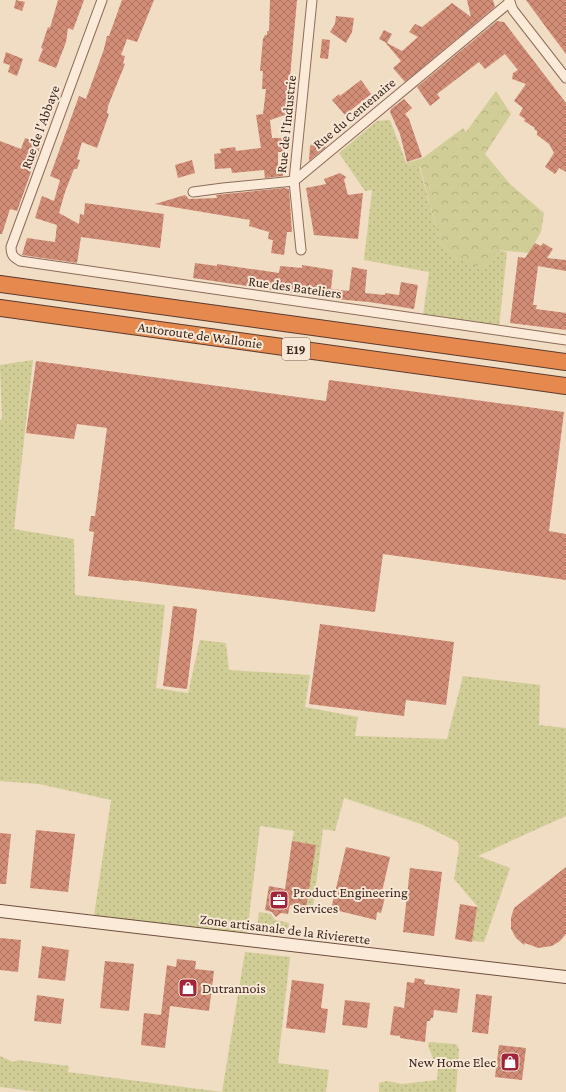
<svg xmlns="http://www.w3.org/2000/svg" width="566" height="1092" font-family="'Crimson Pro',serif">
  <defs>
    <pattern id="grass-dots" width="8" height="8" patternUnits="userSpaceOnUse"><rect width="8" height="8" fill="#d0cd97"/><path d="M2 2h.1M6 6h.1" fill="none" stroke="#b4b082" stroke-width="1.8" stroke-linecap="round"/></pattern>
    <pattern id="forest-crowns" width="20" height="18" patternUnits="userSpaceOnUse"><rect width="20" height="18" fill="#d0cd97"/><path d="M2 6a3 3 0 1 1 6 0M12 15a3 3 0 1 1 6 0" fill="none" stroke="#b4b082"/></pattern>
    <pattern id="building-cross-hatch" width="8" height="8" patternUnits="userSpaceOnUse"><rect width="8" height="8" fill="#d28d77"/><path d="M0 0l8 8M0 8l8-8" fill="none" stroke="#ac7361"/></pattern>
  </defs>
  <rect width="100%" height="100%" fill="#f1dcc4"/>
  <g fill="url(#grass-dots)">
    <polygon points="390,120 407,165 419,166 440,242 457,259 497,250 507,252 499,327 423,315 429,272 364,260 372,190 365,191 339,153 377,121"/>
    <polygon points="33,360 14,529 74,539 75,595 165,605 156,688 188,693 200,640 226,643 229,670 310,675 305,707 358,717 355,736 447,739 463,676 540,685 539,725 566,728 566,816 478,856 510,868 484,942 472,941 477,906 454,879 459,849 458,842 421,824 344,798 335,831 323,829 313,909 306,908 292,841 294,831 260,826 247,933 94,916 111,800 39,784 0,781 0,420 2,419 0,365"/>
    <polygon points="259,912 271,914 275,920 289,923 288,933 257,929"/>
    <polygon points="245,952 290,957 278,1063 329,1070 326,1092 39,1092 0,1087 0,1056 13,1062 19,1060 69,1066 68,1072 222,1092"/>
    <polygon points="429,1042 456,1044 459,1049 456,1092 379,1092 379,1083 387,1081 402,1084 437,1080 438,1070 428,1046"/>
  </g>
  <polygon fill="url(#forest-crowns)" points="496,91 511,114 485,154 510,184 544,213 541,232 529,253 497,250 486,268 457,259 440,242 420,167 407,165 406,163 423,158 463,128 466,132"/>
  <g fill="url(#building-cross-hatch)">
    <polygon points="16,0 25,2 22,11 14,8"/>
    <polygon points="58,0 84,0 73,30 68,28 66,42 56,68 38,61 43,49 41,48 48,27 50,28"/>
    <polygon points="122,0 154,0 137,42 127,39 121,55 125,56 123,63 125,64 108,106 107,113 109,114 97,148 82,142 77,159 80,160 77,169 74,169 65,192 59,213 79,224 80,214 84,215 85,203 164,214 160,248 81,237 77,263 22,255 27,238 55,242 57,225 35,218 42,196 54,201 60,180 50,176 79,96 86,99 104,49 107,36 109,36"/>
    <polygon points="270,0 297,0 289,88 289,97 294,112 270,120 272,138 286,138 286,152 278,152 278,169 283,169 283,176 265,178 264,170 232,173 231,168 215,169 214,154 221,153 220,149 235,147 236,151 261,148 256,115 263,114 266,89 262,89 263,71 260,71 263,39 265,35 267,35 267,31 269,31"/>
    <polygon points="467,0 493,0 495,7 405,82 393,68 401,61 385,42 379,39 384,30 392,34 387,43 402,51 418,37 409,32 415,24 422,27 452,3 471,17"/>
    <polygon points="526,0 566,0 566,54 548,30"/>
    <polygon points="336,16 354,18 352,32 346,43 330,32 335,24"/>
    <polygon points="497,21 504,22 566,103 566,172 559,168 555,174 545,167 554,153 549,144 537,135 537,131 534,129 535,128 524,121 525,119 519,115 523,108 514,101 526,84 512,79 513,73 518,70 505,54 485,69 479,62 437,94 440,98 430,106 417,87"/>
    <polygon points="322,39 330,40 328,59 320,58"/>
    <polygon points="6,52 23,59 17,76 8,72 10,65 3,63"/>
    <polygon points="361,80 371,94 345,115 332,100 339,94 340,96"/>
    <polygon points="404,99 412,108 405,114 409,119 422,157 407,162 400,134 390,112 391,109"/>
    <polygon points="25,138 41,144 17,211 10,209 2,234 0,234 0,141 21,149"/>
    <polygon points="319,139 326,147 309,161 310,146"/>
    <polygon points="192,160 195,173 178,178 175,165"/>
    <polygon points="340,173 346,177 344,180 348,195 363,193 358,239 314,235 306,188 326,184 324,179"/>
    <polygon points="284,188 289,189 292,232 287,232 284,255 271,253 273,240 268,239 269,232 249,226 250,220 155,204 185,195 189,199 217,198 216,195"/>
    <polygon points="535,243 541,246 543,243 553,249 547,258 566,260 566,271 538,266 533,305 537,305 536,309 566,313 566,330 510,323 518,257 525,258"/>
    <polygon points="195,263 217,266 217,264 279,273 280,266 302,268 302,265 333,270 331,289 349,291 352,267 367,270 365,293 385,295 385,293 399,295 401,282 418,285 414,309 369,302 335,299 193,278"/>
    <polygon points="36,361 326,401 329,380 564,412 549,531 566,534 566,580 383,554 375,612 129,580 129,581 88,576 94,532 89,531 91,516 95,516 107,428 77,424 74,439 26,433"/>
    <polygon points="173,606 197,609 187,689 163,686"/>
    <polygon points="320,624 454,642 446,705 406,700 404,716 309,704"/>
    <polygon points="36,830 75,834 68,892 30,888"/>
    <polygon points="0,833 11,834 6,884 0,884"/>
    <polygon points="292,841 316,845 306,908 290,905 288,914 281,913 276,917 272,912 265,910 269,886 285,889"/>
    <polygon points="346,847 390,857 381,896 385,897 381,913 377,912 376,920 331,909"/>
    <polygon points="566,867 566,934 560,941 552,946 538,948 525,943 524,945 516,938 511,929 511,918 514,908"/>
    <polygon points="410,868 442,872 434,936 403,932"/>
    <polygon points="460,904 477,907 472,942 455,939"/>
    <polygon points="0,938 21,940 18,972 0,970"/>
    <polygon points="42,946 69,950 65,981 38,978"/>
    <polygon points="177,959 196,961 195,969 214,971 209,1011 170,1006 165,1048 141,1045 144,1013 161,1015 167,965 176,967"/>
    <polygon points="105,961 134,964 129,1011 100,1008"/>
    <polygon points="415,978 425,980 424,984 460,989 457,1013 434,1010 433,1018 431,1018 430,1021 427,1021 425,1042 400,1038 400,1036 390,1035 394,1006 404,1008 407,982 414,983"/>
    <polygon points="292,980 324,984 321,1008 328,1009 325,1033 286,1028"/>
    <polygon points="476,994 492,996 488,1034 472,1032"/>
    <polygon points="37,995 64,999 61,1024 34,1021"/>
    <polygon points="345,1000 370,1003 367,1028 342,1025"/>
    <polygon points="499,1045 526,1048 522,1080 495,1077"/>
  </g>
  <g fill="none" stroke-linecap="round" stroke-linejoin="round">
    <defs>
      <g id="street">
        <path d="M102,0L11,247C11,255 13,257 20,261L566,340"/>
        <polyline points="509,0 513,10 566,78"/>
        <polyline points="193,192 223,188 294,181 510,2"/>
        <polyline points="301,250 294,181 312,0"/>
      </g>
      <polyline id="secondary" points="0,911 566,977"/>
      <g id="highway">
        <polyline points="0,284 566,362"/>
        <polyline points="0,308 566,386"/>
      </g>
    </defs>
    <use href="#street" stroke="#8d6b59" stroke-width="11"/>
    <use href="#secondary" stroke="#6f4d3c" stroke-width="14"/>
    <use href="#highway" stroke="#5b3a2d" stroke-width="18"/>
    <use href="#street" stroke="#fbead8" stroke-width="9"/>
    <use href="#secondary" stroke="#fbead8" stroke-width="12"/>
    <use href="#highway" stroke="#e6894f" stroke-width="16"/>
  </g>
  <defs>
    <symbol id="office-square" viewBox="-11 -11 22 22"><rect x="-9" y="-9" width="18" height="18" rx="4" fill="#a1243b" stroke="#f8e7d4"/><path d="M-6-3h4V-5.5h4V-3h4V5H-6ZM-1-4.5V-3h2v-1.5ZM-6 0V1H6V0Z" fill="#fff"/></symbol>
    <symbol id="shop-square" viewBox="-11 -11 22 22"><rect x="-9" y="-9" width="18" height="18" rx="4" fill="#a1243b" stroke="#f8e7d4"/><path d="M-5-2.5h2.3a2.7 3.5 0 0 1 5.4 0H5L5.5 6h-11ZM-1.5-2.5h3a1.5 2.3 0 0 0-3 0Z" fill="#fff"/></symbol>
  </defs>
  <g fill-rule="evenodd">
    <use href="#office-square" x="268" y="889" width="22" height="22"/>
    <use href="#shop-square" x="177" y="977" width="22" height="22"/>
    <use href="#shop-square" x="499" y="1051" width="22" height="22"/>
  </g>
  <g text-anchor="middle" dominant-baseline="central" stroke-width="4" stroke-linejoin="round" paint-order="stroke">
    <rect fill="#f8e7d4" stroke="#746155" stroke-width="1" x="282" y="338" width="28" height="22" rx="3"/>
    <g font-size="13" font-weight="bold" fill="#3c271e">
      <text x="296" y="349">E19</text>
    </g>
    <g font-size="14" fill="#3c271e" stroke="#f8e7d4">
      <text transform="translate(354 113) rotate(-40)">Rue du Centenaire</text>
      <text transform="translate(286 124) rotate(-84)">Rue de l'Industrie</text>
      <text transform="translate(40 127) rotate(-70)">Rue de l'Abbaye</text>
      <text transform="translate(295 287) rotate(8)">Rue des Bateliers</text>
      <text transform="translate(200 335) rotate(8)">Autoroute de Wallonie</text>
      <text transform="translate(285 929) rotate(7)">Zone artisanale de la Rivierette</text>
    </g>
    <g font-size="14" fill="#3c271e" stroke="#f8e7d4" text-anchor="start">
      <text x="293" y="892">Product Engineering<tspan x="293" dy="16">Services</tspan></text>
      <text x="202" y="988">Dutrannois</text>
      <text x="496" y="1062" text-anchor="end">New Home Elec</text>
    </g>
  </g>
</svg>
